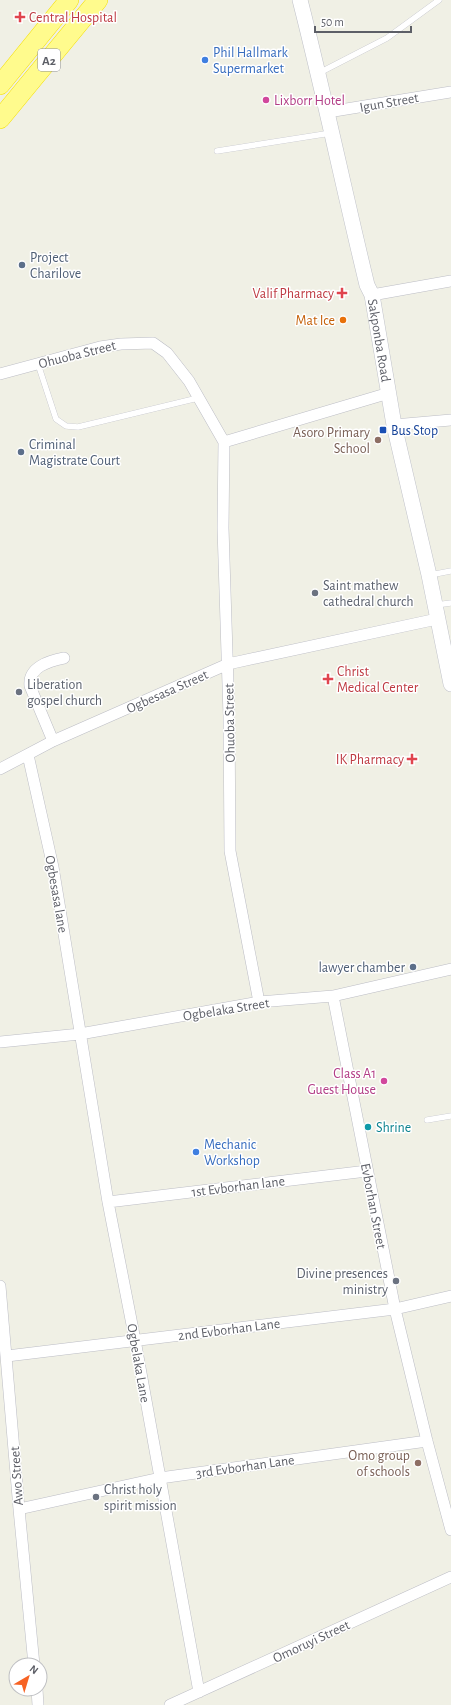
<svg xmlns="http://www.w3.org/2000/svg" width="451" height="1705" font-family="'Alegreya Sans',sans-serif">
	<rect width="100%" height="100%" fill="#f0f0e5"/>
	<g fill="none" stroke-linecap="round" stroke-linejoin="round">
		<defs>
			<path id="lane" d="M319,73l68,-35 52,-38
				M217,151l114,-18
				M38,364l18,55 10,7 12,1 120,-29
				M430,575l21,-4
				M436,605l15,-2
				M427,1120l24,-4"/>
			<path id="street" d="M328,112l123,-20
				M372,295l79,-14
				M0,374l100,-27 21,-3 32,-1 14,10 22,28 35,61 -1,86 6,188 1,135 29,151
				M394,425l57,-5
				M224,442l165,-49
				M53,741l-23,-55c-2,-19 19,-25 34,-28
				M28,755l25,112 55,335 27,138 64,352
				M0,769l53,-28 175,-77 209,-45
				M333,996l62,313 32,132 24,89
				M0,1042l80,-8 179,-32 74,-6 118,-27
				M108,1202l259,-31
				M0,1286l19,223 15,156
				M7,1356l388,-47 56,-13
				M19,1509l141,-31 267,-37
				M37,1689l1,16
				M170,1705l281,-128"/>
			<g id="secondary">
				<path id="s1" d="M300,0c24,94 44,190 67,285l5,10 22,130 35,150 22,109"/>
			</g>
			<path id="highway" d="M0,85l69,-85
				M0,119l98,-119"/>
		</defs>
		<!-- lane casing -->
		<use href="#lane" stroke="#bcbdc5" stroke-width="6"/>
		<!-- street casing -->
		<use href="#street" stroke="#bcbdc5" stroke-width="12"/>
		<!-- secondary casing -->
		<use href="#secondary" stroke="#bfc1c9" stroke-width="16"/>
		<!-- highway casing -->
		<use href="#highway" stroke="#f5df00" stroke-width="20"/>
		<!-- lane -->
		<use href="#lane" stroke="#fff" stroke-width="5.5"/>
		<!-- street -->
		<use href="#street" stroke="#fff" stroke-width="11"/>
		<!-- secondary -->
		<use href="#secondary" stroke="#fff" stroke-width="15"/>
		<!-- highway -->
		<use href="#highway" stroke="#fffb8d" stroke-width="19"/>
	</g>
	<!-- markers -->
	<g fill="#e0444e" stroke="#fff" stroke-width="1.5">
		<path d="M18 11h4v4h4v4h-4v4h-4v-4h-4v-4h4z"/>
		<path d="M340 287h4v4h4v4h-4v4h-4v-4h-4v-4h4z"/>
		<path d="M326 673h4v4h4v4h-4v4h-4v-4h-4v-4h4z"/>
		<path d="M410 753h4v4h4v4h-4v4h-4v-4h-4v-4h4z"/>
	</g>
	<g fill="#3f7fe0" stroke="#fff" stroke-width="1.5">
		<circle cx="205" cy="60" r="4"/>
		<circle cx="196" cy="1152" r="4"/>
	</g>
	<g fill="#d1479c" stroke="#fff" stroke-width="1.5">
		<circle cx="266" cy="100" r="4"/>
		<circle cx="384" cy="1081" r="4"/>
	</g>
	<g fill="#5c6f8a" stroke="#fff" stroke-width="1.5">
		<circle cx="22" cy="265" r="4"/>
		<circle cx="21" cy="452" r="4"/>
		<circle cx="413" cy="967" r="4"/>
	</g>
	<circle fill="#e8710a" stroke="#fff" stroke-width="1.5" cx="343" cy="320" r="4"/>
	<rect fill="#1a4fb4" stroke="#fff" stroke-width="1.5" x="379" y="426" width="8" height="8" rx="2"/>
	<g fill="#8d6e63" stroke="#fff" stroke-width="1.5">
		<circle cx="378" cy="440" r="4"/>
		<circle cx="418" cy="1463" r="4"/>
	</g>
	<g fill="#6b7280" stroke="#fff" stroke-width="1.5">
		<circle cx="315" cy="593" r="4"/>
		<circle cx="19" cy="692" r="4"/>
		<circle cx="396" cy="1281" r="4"/>
		<circle cx="96" cy="1497" r="4"/>
	</g>
	<circle fill="#0f9aa8" stroke="#fff" stroke-width="1.5" cx="368" cy="1127" r="4"/>
	<g text-anchor="middle" stroke-width="3" stroke-linejoin="round" paint-order="stroke">
		<!-- shield labels -->
		<rect fill="#fff" stroke="#8e8f95" stroke-width="1" x="38" y="49" width="22" height="22" rx="3"/>
		<g font-size="13" font-weight="bold" fill="#5d5f67">
			<text x="49" y="65">A2</text>
		</g>
		<!-- health labels -->
		<g font-size="14" fill="#be3a42" stroke="#fff" text-anchor="start">
			<text x="29" y="22">Central Hospital</text>
			<text x="334" y="298" text-anchor="end">Valif Pharmacy</text>
			<text x="337" y="676">Christ<tspan x="337" dy="16">Medical Center</tspan></text>
			<text x="404" y="764" text-anchor="end">IK Pharmacy</text>
		</g>
		<!-- shop labels -->
		<g font-size="14" fill="#366cbe" stroke="#fff" text-anchor="start">
			<text x="213" y="57">Phil Hallmark<tspan x="213" dy="16">Supermarket</tspan></text>
			<text x="204" y="1149">Mechanic<tspan x="204" dy="16">Workshop</tspan></text>
		</g>
		<!-- hotel labels -->
		<g font-size="14" fill="#b23c85" stroke="#fff" text-anchor="start">
			<text x="274" y="105">Lixborr Hotel</text>
			<text x="376" y="1078" text-anchor="end">Class A1<tspan x="376" dy="16">Guest House</tspan></text>
		</g>
		<!-- street labels -->
		<g font-size="14" fill="#5d5f67" stroke="#fff">
			<text transform="translate(389 102) rotate(-10)" y="5">Igun Street</text>
			<text dy="5" stroke="none"><textPath href="#s1" startOffset="350">Sakponba Road</textPath></text>
			<text transform="translate(77 354) rotate(-14)" y="5">Ohuoba Street</text>
			<text transform="translate(167 691) rotate(-24)" y="5">Ogbesasa Street</text>
			<text transform="translate(229 723) rotate(-91)" y="5">Ohuoba Street</text>
			<text transform="translate(57 894) rotate(80)" y="5">Ogbesasa lane</text>
			<text transform="translate(226 1009) rotate(-9)" y="5">Ogbelaka Street</text>
			<text transform="translate(238 1186) rotate(-7)" y="5">1st Evborhan lane</text>
			<text transform="translate(374 1206) rotate(79)" y="5">Evborhan Street</text>
			<text transform="translate(229 1329) rotate(-7)" y="5">2nd Evborhan Lane</text>
			<text transform="translate(139 1363) rotate(80)" y="5">Ogbelaka Lane</text>
			<text transform="translate(245 1466) rotate(-8)" y="5">3rd Evborhan Lane</text>
			<text transform="translate(16 1476) rotate(-94)" y="5">Awo Street</text>
			<text transform="translate(311 1641) rotate(-25)" y="5">Omoruyi Street</text>
		</g>
		<!-- service labels -->
		<g font-size="14" fill="#4e5e75" stroke="#fff" text-anchor="start">
			<text x="30" y="262">Project<tspan x="30" dy="16">Charilove</tspan></text>
			<text x="29" y="449">Criminal<tspan x="29" dy="16">Magistrate Court</tspan></text>
			<text x="405" y="972" text-anchor="end">lawyer chamber</text>
		</g>
		<!-- food labels -->
		<g font-size="14" fill="#c56008" stroke="#fff" text-anchor="end">
			<text x="335" y="325">Mat Ice</text>
		</g>
		<!-- transit labels -->
		<g font-size="14" fill="#164399" stroke="#fff" text-anchor="start">
			<text x="391" y="435">Bus Stop</text>
		</g>
		<!-- education labels -->
		<g font-size="14" fill="#785e54" stroke="#fff" text-anchor="end">
			<text x="370" y="437">Asoro Primary<tspan x="370" dy="16">School</tspan></text>
			<text x="410" y="1460">Omo group<tspan x="410" dy="16">of schools</tspan></text>
		</g>
		<!-- worship labels -->
		<g font-size="14" fill="#5b616d" stroke="#fff" text-anchor="start">
			<text x="323" y="590">Saint mathew<tspan x="323" dy="16">cathedral church</tspan></text>
			<text x="27" y="689">Liberation<tspan x="27" dy="16">gospel church</tspan></text>
			<text x="388" y="1278" text-anchor="end">Divine presences<tspan x="388" dy="16">ministry</tspan></text>
			<text x="104" y="1494">Christ holy<tspan x="104" dy="16">spirit mission</tspan></text>
		</g>
		<!-- culture labels -->
		<g font-size="14" fill="#0d838f" stroke="#fff" text-anchor="start">
			<text x="376" y="1132">Shrine</text>
		</g>
	</g>
	<!-- north arrow -->
	<g transform="translate(28 1677) rotate(38)"><circle r="19" fill="#ffffff" stroke="#bebfc2"/>
	<path d="M0-3L7 15L0 10L-7 15Z" fill="#f76324"/>
	<text y="-6" font-size="11" font-weight="bold" text-anchor="middle" fill="#5d5f67">N</text>
	</g>
	<!-- scale -->
	<path d="M315 26v6h96v-6" fill="none" stroke="#5d5f67" stroke-width="2"/>
	<text x="321" y="26" font-size="12" fill="#5d5f67" stroke="#ffffff" stroke-width="3" paint-order="stroke">50 m</text>
</svg>
